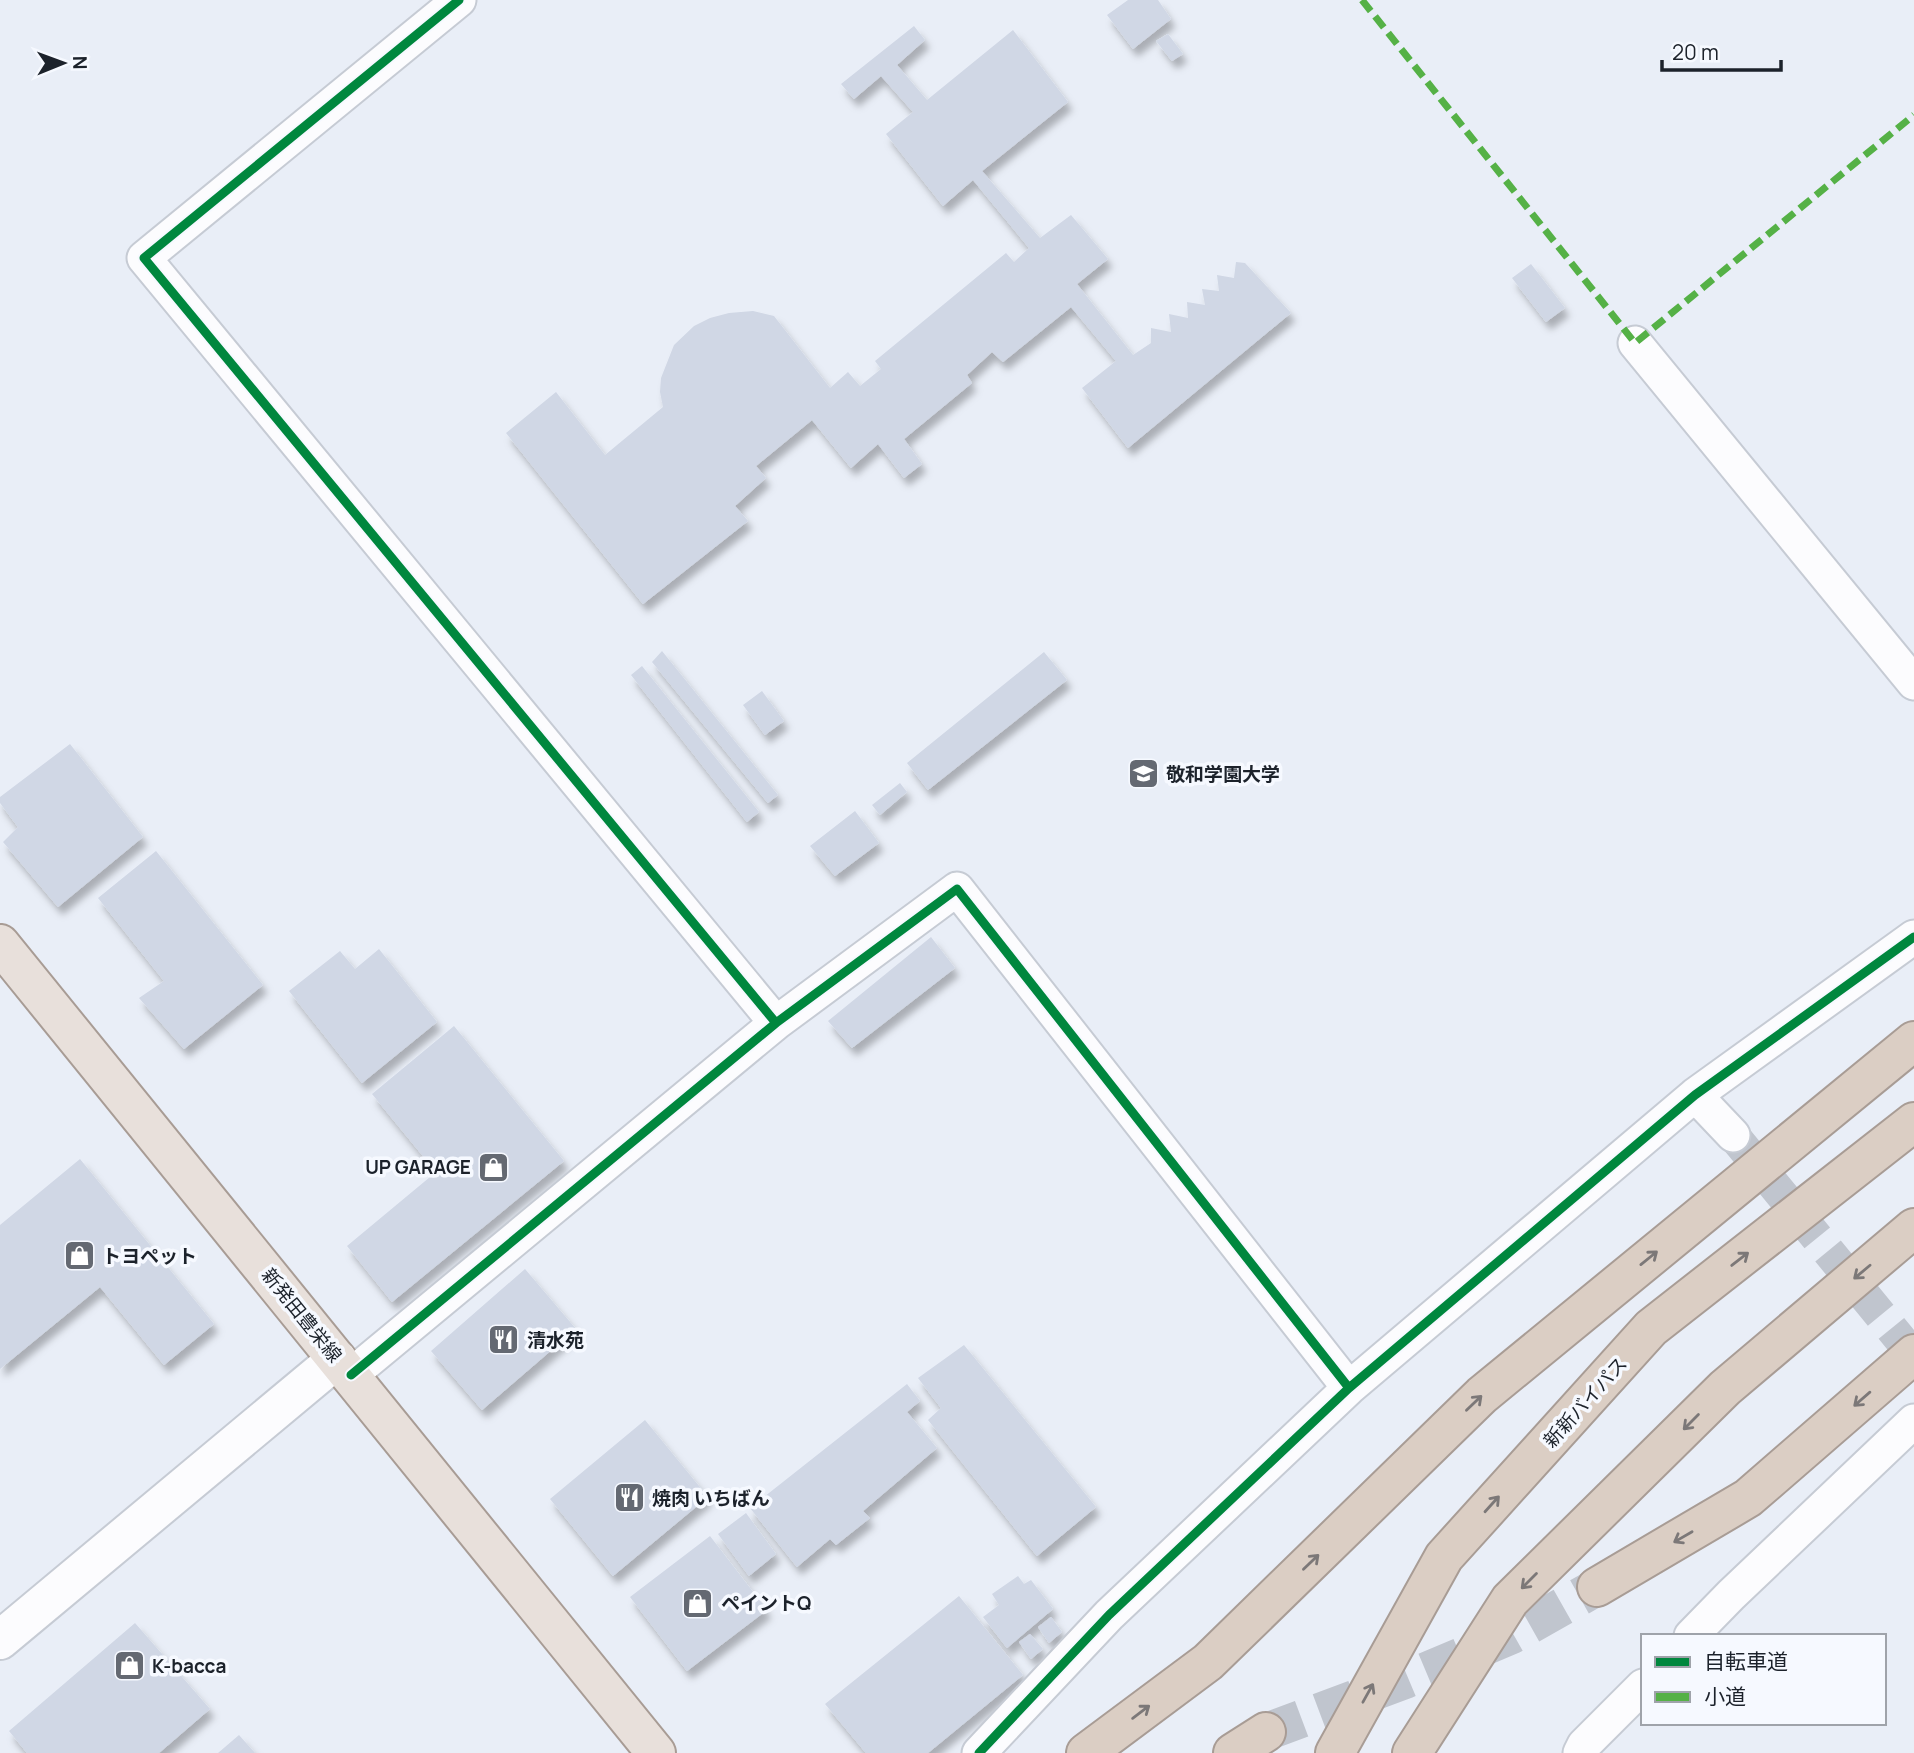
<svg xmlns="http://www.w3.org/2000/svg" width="1914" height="1753" font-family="Manrope,'Noto Sans JP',sans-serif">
	<defs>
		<filter id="shadow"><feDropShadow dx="4.5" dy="8" stdDeviation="3.5" flood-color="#0004"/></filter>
	</defs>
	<rect width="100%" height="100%" fill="#e9eef7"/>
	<!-- building -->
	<path fill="#d0d7e5" filter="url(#shadow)" d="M1128,0h30l13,19 -38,30 -26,-34z
		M914,26l11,14 -28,25 30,35 86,-70 55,72 -86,69 58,67 31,-23 37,44 -31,25 56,71 18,-12v-15l20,4 -2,-18 19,4 -1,-16 18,3 -3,-16 17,2 -2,-16 17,3 2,-16 9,1 46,50 -163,135 -46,-60 34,-27 -45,-54 -68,55 -11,-10 -25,23 5,8 -68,56 18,25 -18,14 -26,-34 -27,24 -39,-48 -56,46 10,12 -31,28 13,15 -105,83 -137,-171 50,-41 49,63 58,-48 -3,-15 1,-14 13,-33 20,-19 16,-8 19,-5 24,-2 21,5 56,72 18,-16 12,14 21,-17 -6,-8 131,-108 8,9 15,-14 -56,-68 -30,26 -57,-72 27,-22 -32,-36 -27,23 -13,-15z
		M1168,34l15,20 -11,7 -16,-20z
		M1531,264l34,44 -19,14 -34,-44z
		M662,651l116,144 -10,8 -116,-141z
		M1044,652l23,28 -139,110 -21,-27z
		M642,666l117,146 -12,10 -116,-147z
		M762,691l22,30 -19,14 -22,-30z
		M70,744l73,93 -85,70 -55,-65 15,-15 -18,-24v-6z
		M900,783l7,9 -27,23 -8,-10z
		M855,811l24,32 -44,33 -25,-30z
		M156,851l107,134 -79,64 -45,-51 25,-17 -66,-83z
		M931,937l24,31 -103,80 -24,-27z
		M379,949l58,73 -75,61 -73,-92 51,-40 15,18z
		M454,1026l110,135 -172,141 -45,-56 89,-74 -64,-78z
		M80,1159l134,165 -50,41 -64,-78 -100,82v-144z
		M525,1269l51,60 -94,81 -51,-59z
		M964,1345l132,162 -59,49 -109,-136 13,-12 -23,-30z
		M907,1384l13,17 -13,11 30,36 -74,63 7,7 -34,27 -6,-6 -33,28 -47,-59z
		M645,1420l63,77 -95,79 -63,-77z
		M746,1513l30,41 -27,22 -31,-42z
		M710,1536l57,74 -80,61 -57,-74z
		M1018,1576l6,8 7,-4 22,29 -46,39 -24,-31 16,-12 -7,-11z
		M959,1596l64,79 -95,78h-62l-41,-49z
		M1051,1617l11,15 -13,11 -11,-16z
		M135,1623l75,86 -51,44h-132l-18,-22z
		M1030,1634l13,15 -12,10 -12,-17z
		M239,1735l16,18h-37z"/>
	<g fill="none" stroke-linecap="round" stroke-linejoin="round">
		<!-- street-tunnel -->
		<path stroke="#c0c5ce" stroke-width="33" stroke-dasharray="33 17" stroke-linecap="butt" d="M1733,1135l181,221"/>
		<!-- highway-tunnel -->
		<path stroke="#c0c5ce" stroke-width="38" stroke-dasharray="38 19" stroke-linecap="butt" d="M1266,1732l139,-52 107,-45 85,-48"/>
		<defs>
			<path id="street" d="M459,0l-315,258 632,765
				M1635,343l279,340
				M1695,1095l38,40
				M351,1375l425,-352 181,-134 392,499
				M1691,1636l40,-41 183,-174
				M979,1753l130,-138 240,-227 346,-293 219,-158
				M1580,1753l4,-8 59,-59"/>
			<path id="secondary" d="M0,1640l337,-281"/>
			<path id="primary" d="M0,944l656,809"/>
			<path id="highway" d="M1597,1587l151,-89 166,-144
				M1086,1753l122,-91 274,-267 432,-354
				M1233,1753l33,-21
				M1335,1753l109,-196 207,-229 263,-206
				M1412,1753l98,-153 215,-212 189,-160"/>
		</defs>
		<!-- street casing -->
		<use href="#street" stroke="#c6cbd4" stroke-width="37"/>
		<!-- secondary casing -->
		<use href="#secondary" stroke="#c6cbd4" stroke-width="42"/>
		<!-- primary casing -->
		<use href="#primary" stroke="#a89c95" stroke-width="42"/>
		<!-- highway casing -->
		<use href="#highway" stroke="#a89c95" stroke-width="42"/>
		<!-- street -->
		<use href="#street" stroke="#fcfcfe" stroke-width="33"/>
		<!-- secondary -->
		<use href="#secondary" stroke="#fcfcfe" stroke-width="38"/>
		<!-- primary -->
		<use href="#primary" stroke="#e8e0db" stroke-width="38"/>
		<!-- highway -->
		<use href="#highway" stroke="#dbcec4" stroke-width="38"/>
		<!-- quiet -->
		<path stroke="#55b146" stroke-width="7" stroke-dasharray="14 7" stroke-linecap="butt" d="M1362,0l273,343 279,-228"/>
		<defs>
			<path id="cycleway" d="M459,0l-315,258 632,765
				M351,1375l425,-352 181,-134 392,499
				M979,1753l130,-138 240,-227 346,-293 219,-158"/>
		</defs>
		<!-- cycleway casing -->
		<use href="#cycleway" stroke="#f6f9ff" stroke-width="13"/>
		<!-- cycleway -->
		<use href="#cycleway" stroke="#00873e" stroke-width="9"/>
	</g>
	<!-- one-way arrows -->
	<defs><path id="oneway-shaft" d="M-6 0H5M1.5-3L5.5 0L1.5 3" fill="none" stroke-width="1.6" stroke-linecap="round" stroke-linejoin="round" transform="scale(1.75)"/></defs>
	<g stroke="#7c7878">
		<use href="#oneway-shaft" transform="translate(1649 1258) rotate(-39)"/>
		<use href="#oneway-shaft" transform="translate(1740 1259) rotate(-38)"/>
		<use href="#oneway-shaft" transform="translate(1862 1272) rotate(140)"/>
		<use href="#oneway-shaft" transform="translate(1862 1399) rotate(139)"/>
		<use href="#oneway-shaft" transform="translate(1474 1403) rotate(-44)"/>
		<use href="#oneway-shaft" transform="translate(1691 1422) rotate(135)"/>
		<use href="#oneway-shaft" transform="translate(1492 1504) rotate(-48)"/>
		<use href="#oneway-shaft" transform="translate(1683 1537) rotate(150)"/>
		<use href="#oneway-shaft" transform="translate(1311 1562) rotate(-44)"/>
		<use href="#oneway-shaft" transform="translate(1529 1581) rotate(135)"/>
		<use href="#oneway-shaft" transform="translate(1368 1693) rotate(-61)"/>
		<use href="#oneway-shaft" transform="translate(1141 1712) rotate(-37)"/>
	</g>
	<!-- icons -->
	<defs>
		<symbol id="university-square" viewBox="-11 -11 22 22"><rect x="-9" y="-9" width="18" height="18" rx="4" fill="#646972" stroke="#f6f9ff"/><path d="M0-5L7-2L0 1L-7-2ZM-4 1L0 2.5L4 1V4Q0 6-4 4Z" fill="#fff"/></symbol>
		<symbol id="shop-square" viewBox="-11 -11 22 22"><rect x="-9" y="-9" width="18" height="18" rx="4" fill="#646972" stroke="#f6f9ff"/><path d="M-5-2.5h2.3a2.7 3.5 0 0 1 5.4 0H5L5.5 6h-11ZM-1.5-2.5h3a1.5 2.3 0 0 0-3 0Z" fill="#fff"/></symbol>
		<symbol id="restaurant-square" viewBox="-11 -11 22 22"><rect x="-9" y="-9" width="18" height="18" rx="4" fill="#646972" stroke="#f6f9ff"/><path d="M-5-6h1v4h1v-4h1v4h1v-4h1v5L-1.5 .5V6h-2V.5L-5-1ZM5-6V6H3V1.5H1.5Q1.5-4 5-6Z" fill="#fff"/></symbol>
	</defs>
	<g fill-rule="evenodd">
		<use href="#university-square" x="1126" y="756" width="35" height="35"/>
		<use href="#shop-square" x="476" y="1150" width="35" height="35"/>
		<use href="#shop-square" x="62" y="1238" width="35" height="35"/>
		<use href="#restaurant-square" x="486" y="1322" width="35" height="35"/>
		<use href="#restaurant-square" x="612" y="1480" width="35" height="35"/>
		<use href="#shop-square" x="680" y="1586" width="35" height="35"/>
		<use href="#shop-square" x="112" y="1648" width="35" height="35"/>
	</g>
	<g text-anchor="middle" stroke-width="7" stroke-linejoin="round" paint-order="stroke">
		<!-- poi labels -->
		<g font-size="19" font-weight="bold" fill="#1c222b" stroke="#f6f9ff" text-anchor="start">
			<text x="1166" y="781">敬和学園大学</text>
			<text x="471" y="1174" text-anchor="end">UP GARAGE</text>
			<text x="102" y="1263">トヨペット</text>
			<text x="527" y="1347">清水苑</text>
			<text x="652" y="1505">焼肉 いちばん</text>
			<text x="721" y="1610">ペイントQ</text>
			<text x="152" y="1673">K-bacca</text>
		</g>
		<!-- street labels -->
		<g font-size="19" fill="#1c222b" stroke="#f6f9ff">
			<text transform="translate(302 1315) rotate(51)" y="7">新発田豊栄線</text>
			<text transform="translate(1585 1402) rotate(-48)" y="7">新新バイパス</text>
		</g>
	</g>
	<!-- legend -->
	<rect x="1641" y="1634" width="245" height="91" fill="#f6f9ff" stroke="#9fa3aa" stroke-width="2"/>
	<rect x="1655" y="1657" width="35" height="10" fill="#00873e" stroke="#9fa3aa" stroke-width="2"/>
	<text x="1704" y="1669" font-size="21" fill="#1c222b">自転車道</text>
	<rect x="1655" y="1692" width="35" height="10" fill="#55b146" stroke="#9fa3aa" stroke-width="2"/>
	<text x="1704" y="1704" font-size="21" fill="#1c222b">小道</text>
	<!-- north arrow -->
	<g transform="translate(63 63) rotate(89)" stroke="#f6f9ff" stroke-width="5" paint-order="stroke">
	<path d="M0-5L12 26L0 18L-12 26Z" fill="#1c222b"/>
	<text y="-10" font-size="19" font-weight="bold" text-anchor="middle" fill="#1c222b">N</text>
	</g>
	<!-- scale -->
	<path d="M1662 60v10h119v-10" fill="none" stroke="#1c222b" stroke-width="3.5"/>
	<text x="1672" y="60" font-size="21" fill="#1c222b" stroke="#f6f9ff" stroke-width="5" paint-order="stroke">20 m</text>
</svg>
